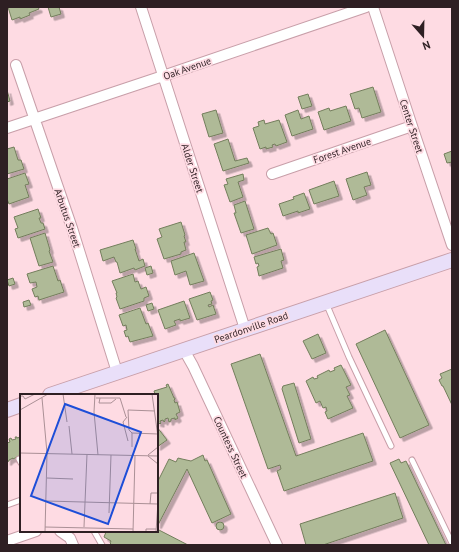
<svg xmlns="http://www.w3.org/2000/svg" width="459" height="552" font-family="'PT Sans',sans-serif">
	<defs>
		<filter id="shadow"><feDropShadow dx="3.5" dy="3.5" stdDeviation="0" flood-color="#0004"/></filter>
	</defs>
	<rect width="100%" height="100%" fill="#fedbe3"/>
	<!-- building -->
	<path fill="#afba97" stroke="#737e5c" filter="url(#shadow)" d="M8,7h30l1,2 -10,4 1,2 -10,4v-2l-8,3z
		M48,7h11l2,7 -10,3z
		M373,87l8,25 -19,6 -3,-10 -4,1 -5,-15z
		M7,90l3,11 -3,1z
		M308,94l4,12 -10,3 -4,-12z
		M346,106l5,15 -27,9 -6,-18 11,-4 1,3z
		M216,110l7,23 -14,4 -7,-23z
		M298,110l3,9 8,-3 4,13 -21,7 -7,-21z
		M264,120l1,4 14,-4 8,22 -11,4 -1,-2 -3,1 1,2 -7,2v-2l-6,2 -7,-21 6,-2 -1,-4z
		M228,139l7,22 12,-3 2,5 -26,8 -9,-27z
		M14,147l4,13h3l3,9 -17,5v-25z
		M452,151v11l-5,1 -3,-9z
		M367,172l4,13 -7,2 3,8 -14,5 -7,-21z
		M25,173l4,11 -4,1 4,12 -20,7 -2,-5v-20z
		M243,174l1,6 -6,2 5,15 -13,5 -6,-17 4,-1 -2,-5z
		M334,181l5,15 -25,8 -5,-14z
		M304,193l6,16 -12,4v-2l-15,5 -4,-12 15,-5 -1,-2z
		M245,201l9,28 -13,4 -7,-20h2l-2,-8z
		M38,209l3,9h-2l2,5h2l2,6 -27,9 -3,-9 3,-1 -4,-11z
		M181,222l4,13 -1,1 2,6h-2l2,8 -5,2v2l-17,5 -7,-20 5,-2 -3,-8z
		M268,228l3,6 2,-1 4,12 -25,9 -6,-19z
		M45,233l5,17 -1,1 4,11 -14,4 -9,-28z
		M133,240l3,9h-1l4,12 4,-2 2,7 -10,4 -1,-2 -14,5 -3,-11h-1l-2,-5 -11,4 -3,-11z
		M281,249l3,11 -3,1 2,7 -24,8 -2,-9 2,-1 -1,-3 -2,1 -2,-7z
		M194,253l10,28 -14,4 -4,-14 -11,4 -4,-14z
		M53,266l5,15 2,-1 4,12 -25,8 -1,-4 -3,1 -3,-8 5,-2 -1,-5 -6,1 -3,-9z
		M151,266l2,7 -6,2 -2,-7z
		M133,274l2,8 3,-1 3,8 5,-2 3,9 -5,2v3l-24,8 -4,-11 1,-1 -1,-4h1l-5,-12z
		M13,278l2,6 -6,2 -2,-6z
		M210,292l3,8 -2,1 1,3 -4,1 1,2 4,-2 3,9 -19,6 -8,-21z
		M29,300l2,5 -7,2 -1,-5z
		M184,301l6,17 -10,3v-2l-6,2 2,4 -11,4 -7,-19z
		M152,303l2,6 -6,2 -2,-6z
		M140,308l6,16 2,-1 5,13 -23,6 -2,-6 -2,1 -2,-6 3,-1 -1,-5 -3,1 -4,-11z
		M385,330l44,95 -29,13 -44,-94z
		M318,334l8,19 -14,6 -9,-18z
		M260,354l36,102 67,-23 10,28 -89,30 -7,-20 4,-2 -1,-4 -12,4 -37,-105z
		M341,365l10,20 -5,2 4,8 -3,1 6,12 -25,11 -3,-7 2,-1 -1,-4 -3,1 -3,-7 -4,2 -10,-22 7,-4 1,2 4,-1 -1,-2 12,-6 1,2 5,-2 -1,-2z
		M452,369v36l-9,-19h-1l-3,-6 3,-2 -2,-4z
		M294,383l17,56 -12,4 -17,-54 1,-3z
		M168,384l6,14h1v1l-1,1 1,3 2,-1 3,10 -4,2 2,4 -3,2v-2l-4,1v2l-2,1 -1,-4 -3,1v2l-1,1 -1,-2 -3,1 1,2 -1,1 -1,-1h-2v-28h-5l3,-1 -1,-3 13,-4 -1,-2z
		M157,427l10,13 -10,7z
		M15,437h2v1l4,-1v18l-8,4v-1l-4,2v1l-2,1v-20v1l3,-1 -1,-3 2,-1 1,2 4,-1z
		M203,455l2,6 2,-1 24,54 -19,9 -25,-54 -29,56h-1v-42l12,-24 7,3 2,-4 4,1 9,2z
		M399,459l2,4 5,-2 40,84h-17l-39,-82z
		M395,493l8,25 -80,27h-17l-6,-21z
		M216 526a4 4 0 1 1 8 0a4 4 0 1 1-8 0Z
		M157,529l31,16h-76l-2,-2 1,-2 -7,-4 2,-5 -2,-1h53z"/>
	<g fill="none" stroke-linecap="round" stroke-linejoin="round">
		<defs>
			<path id="service" d="M326,303l23,54 42,89
				M19,459l2,4
				M412,460l40,83
				M7,505l14,-5
				M94,531l8,14"/>
			<path id="minor" d="M141,7l104,322
				M373,7l39,119 40,119
				M16,65l56,163 45,144
				M7,128l156,-52 203,-69
				M272,174l140,-48
				M184,350l9,16 84,179
				M60,531l10,7 3,7
				M7,541l29,-10"/>
			<path id="secondary" d="M50,395l402,-135
				M7,410l14,-5"/>
		</defs>
		<!-- service casing -->
		<use href="#service" stroke="#c89fa9" stroke-width="7"/>
		<!-- minor casing -->
		<use href="#minor" stroke="#c89fa9" stroke-width="12"/>
		<!-- secondary casing -->
		<use href="#secondary" stroke="#c89fa9" stroke-width="16"/>
		<!-- service -->
		<use href="#service" stroke="#fff" stroke-width="5"/>
		<!-- minor -->
		<use href="#minor" stroke="#fff" stroke-width="10"/>
		<!-- secondary -->
		<use href="#secondary" stroke="#e9dff9" stroke-width="14"/>
	</g>
	<g text-anchor="middle" stroke-width="3.5" stroke-linejoin="round" paint-order="stroke">
		<!-- street labels -->
		<g font-size="10" fill="#2e1f23" stroke="#fedbe3">
			<text transform="translate(187 68) rotate(-19)" y="4">Oak Avenue</text>
			<text transform="translate(412 126) rotate(72)" y="4">Center Street</text>
			<text transform="translate(342 150) rotate(-19)" y="4">Forest Avenue</text>
			<text transform="translate(193 168) rotate(72)" y="4">Alder Street</text>
			<text transform="translate(68 218) rotate(71)" y="4">Arbutus Street</text>
			<text transform="translate(251 327) rotate(-19)" y="4">Peardonville Road</text>
			<text transform="translate(231 447) rotate(65)" y="4">Countess Street</text>
		</g>
	</g>
	<!-- overview -->
	<g transform="translate(20 394)">
		<rect width="138" height="138" fill="#fedbe3"/>
		<path fill="none" stroke="#ab9096" stroke-width="1" d="M43,0l4,28M75,0l-1,18 4,43M132,0l6,43M0,2h3l2,3 10,-5M22,4l5,55 -2,79M76,4h24l6,19M80,4l-1,5h12l5,-4M0,16l28,-16M135,17l-27,-1 1,20 3,3 26,1M107,23l-4,5 5,19M49,32l3,28M112,39v14M0,59l138,3M128,61l10,-8M128,62l10,8M27,84l26,1M26,107l112,3M130,110l1,-11h7M89,119l2,-58M25,133l88,2M64,133l3,-73M113,138l2,-76M126,138v-3h10M136,138l2,-30"/>
		<path fill="#1d4ed8" fill-opacity="0.15" stroke="#1d4ed8" stroke-width="2" d="M45,10l76,28 -33,92 -77,-28z"/>
		<rect width="138" height="138" fill="none" stroke="#2e1f23" stroke-width="2"/>
	</g>
	<!-- border -->
	<rect width="459" height="552" fill="none" stroke="#2e1f23" stroke-width="16"/>
	<!-- north arrow -->
	<g transform="translate(423 36) rotate(160)" stroke="#fedbe3" stroke-width="3" paint-order="stroke">
	<path d="M0-3L7 15L0 10L-7 15Z" fill="#2e1f23"/>
	<text y="-6" font-size="11" font-weight="bold" text-anchor="middle" fill="#2e1f23">N</text>
	</g>
</svg>
